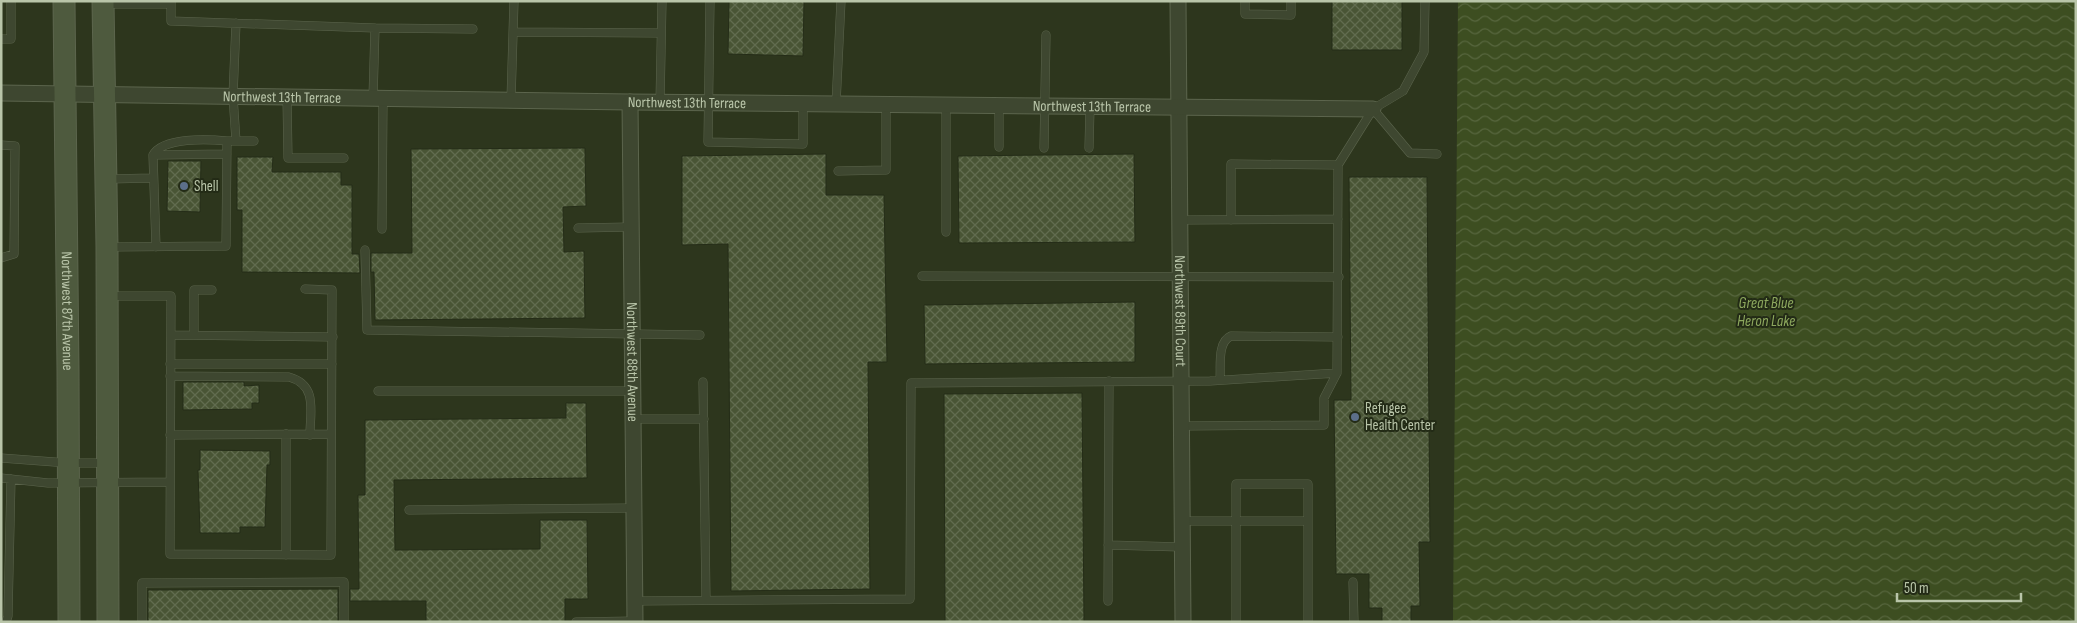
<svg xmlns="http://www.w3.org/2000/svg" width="2077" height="623" font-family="'Sofia Sans Condensed',sans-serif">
	<defs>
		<pattern id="water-waves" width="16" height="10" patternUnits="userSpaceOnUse" patternTransform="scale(1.25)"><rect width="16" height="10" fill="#3d4e21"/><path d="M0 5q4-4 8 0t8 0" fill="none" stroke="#57663e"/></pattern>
		<pattern id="building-cross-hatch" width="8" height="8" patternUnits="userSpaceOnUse" patternTransform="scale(1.25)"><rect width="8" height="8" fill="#495535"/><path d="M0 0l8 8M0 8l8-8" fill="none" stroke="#616c4f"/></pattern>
	</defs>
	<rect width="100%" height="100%" fill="#2d361d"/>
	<!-- water -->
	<path fill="url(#water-waves)" d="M1458,1h618v621h-623z"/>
	<!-- building -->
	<path fill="url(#building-cross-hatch)" stroke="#252d18" d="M729,1h75l-1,55 -75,-2z
		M1332,1h70v49h-70z
		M585,148l1,58 -23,1 1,45 20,-1 1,67 -210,2 -1,-48h-3v-19h41l-1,-104z
		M826,154v41h58l3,167h-19l2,227 -139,2 -3,-347 -46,1v-89z
		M1134,154l1,88 -176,1 -1,-87z
		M237,157h36l-1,15h69v13h11v69h7l1,19 -118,-1v-62h-5z
		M168,161h33l-1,51 -33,-1z
		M1349,177h78l3,365h-11l1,64h-9v16h-29v-14h-13v-34h-33l-2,-174h17z
		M1135,302v60l-210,2 -1,-59z
		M183,382h61v4l15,-1v18h-7v6l-69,1z
		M1082,393l2,229h-139l-1,-228z
		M566,403h20l1,75 -193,2 1,70 145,-1v-29h47l1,79h-23v23h-139v-21h-76v-12h9l-1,-94h7v-75l201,-2z
		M200,450l70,1v14h-3l-2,62h-25v6h-40l-2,-63h2z
		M338,589v33h-190v-32z"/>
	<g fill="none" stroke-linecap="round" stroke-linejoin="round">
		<defs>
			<path id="lane" d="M171,1v20l204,7
				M710,1l-2,141 95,2v-40
				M1245,1v13l46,1v-14
				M103,4h68
				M236,23l-3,73 3,45
				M513,32l148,1
				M1,39h10v-38
				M287,97l1,61h56
				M373,98l2,-70 98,1
				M511,100l3,-99
				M660,103l2,-102
				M836,104l5,-103
				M946,105v127
				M1373,109l37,44 27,1
				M1,145l14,1 -1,108 -13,4
				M999,147v-41
				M1044,148l2,-113
				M1089,148l1,-41
				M153,155l74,-1
				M838,171l48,-1v-65
				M108,179l45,-1
				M1180,220l158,-1
				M1231,220v-56l107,1
				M578,228l53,-1
				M382,229l1,-130
				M109,247l117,-1 1,-105h27
				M156,247l-3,-92c10,-18 55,-16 74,-14
				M365,250l2,80 333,5
				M922,276l417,1
				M109,296h62l-1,258 161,1 1,-265 -27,-1
				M171,335l162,2
				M194,335v-45h18
				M170,364h162
				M170,376l119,1c29,8 21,34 21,58
				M1220,379c1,-13 -3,-37 11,-43l107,1
				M703,382l3,218
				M378,391h254
				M633,419h71
				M1181,426l143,-1v-27l13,-25
				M170,435l161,-1
				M1,458l67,5h39
				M1,478l47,5 122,-1
				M409,510l225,-2
				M1182,521h126v-37h-72c0,46 0,92 0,138
				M1108,545l74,2
				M286,555v-121
				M1353,582l1,40
				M634,601l276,-2 1,-216 299,-2 127,-8 1,-208 35,-56 30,-18 21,-39 1,-51
				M1108,601l1,-220
				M6,622l2,-6 3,-137
				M142,622v-39l202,-1v40
				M576,622l59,-1
				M1308,622v-101"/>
			<g id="street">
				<path id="s1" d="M1178,1l5,621"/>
				<path id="s2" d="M1,93l629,9 743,7"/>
				<path id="s3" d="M630,102l5,520"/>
			</g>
			<g id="secondary">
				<path id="s4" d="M64,1l4,369 1,252"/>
				<path d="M103,1l4,246 1,375"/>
			</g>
		</defs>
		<!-- lane casing -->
		<use href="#lane" stroke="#5c654d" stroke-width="9"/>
		<!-- street casing -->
		<use href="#street" stroke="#5c654d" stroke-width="17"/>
		<!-- secondary casing -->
		<use href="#secondary" stroke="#5c654d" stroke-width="23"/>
		<!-- lane -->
		<use href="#lane" stroke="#3e4730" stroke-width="8"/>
		<!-- street -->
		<use href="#street" stroke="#3e4730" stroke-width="15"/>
		<!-- secondary -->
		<use href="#secondary" stroke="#4e5a3e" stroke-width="21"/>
	</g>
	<!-- markers -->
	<g fill="#5c6f8a" stroke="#232b16" stroke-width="2">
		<circle cx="184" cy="186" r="5"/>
		<circle cx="1355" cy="417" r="5"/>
	</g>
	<g text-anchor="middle" stroke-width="4" stroke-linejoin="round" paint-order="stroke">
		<!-- street labels -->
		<g font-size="15" fill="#b9c5a9" stroke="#232b16">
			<text dy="5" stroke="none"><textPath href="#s2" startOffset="281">Northwest 13th Terrace</textPath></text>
			<text dy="5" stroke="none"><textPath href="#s2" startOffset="686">Northwest 13th Terrace</textPath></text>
			<text dy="5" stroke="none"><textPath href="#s2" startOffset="1091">Northwest 13th Terrace</textPath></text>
			<text dy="5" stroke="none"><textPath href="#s4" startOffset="310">Northwest 87th Avenue</textPath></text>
			<text dy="5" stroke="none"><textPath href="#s1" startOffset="310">Northwest 89th Court</textPath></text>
			<text dy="5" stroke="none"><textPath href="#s3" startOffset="260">Northwest 88th Avenue</textPath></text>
		</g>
		<!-- poi labels -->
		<g font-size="15" fill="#b9c5a9" stroke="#232b16" text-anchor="start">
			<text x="194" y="191">Shell</text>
			<text x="1365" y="413">Refugee<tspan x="1365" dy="17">Health Center</tspan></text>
		</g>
		<!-- water labels -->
		<g font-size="16" font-style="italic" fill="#8da85e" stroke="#232b16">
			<text x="1766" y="308">Great Blue<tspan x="1766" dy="18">Heron Lake</tspan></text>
		</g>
	</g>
	<!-- border -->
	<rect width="2077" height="623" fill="none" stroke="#b9c5a9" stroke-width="5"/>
	<!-- scale -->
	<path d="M1897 593v8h124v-8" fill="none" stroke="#b9c5a9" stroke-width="2.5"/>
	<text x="1904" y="593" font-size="15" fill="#b9c5a9" stroke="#232b16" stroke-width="4" paint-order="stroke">50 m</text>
</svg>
